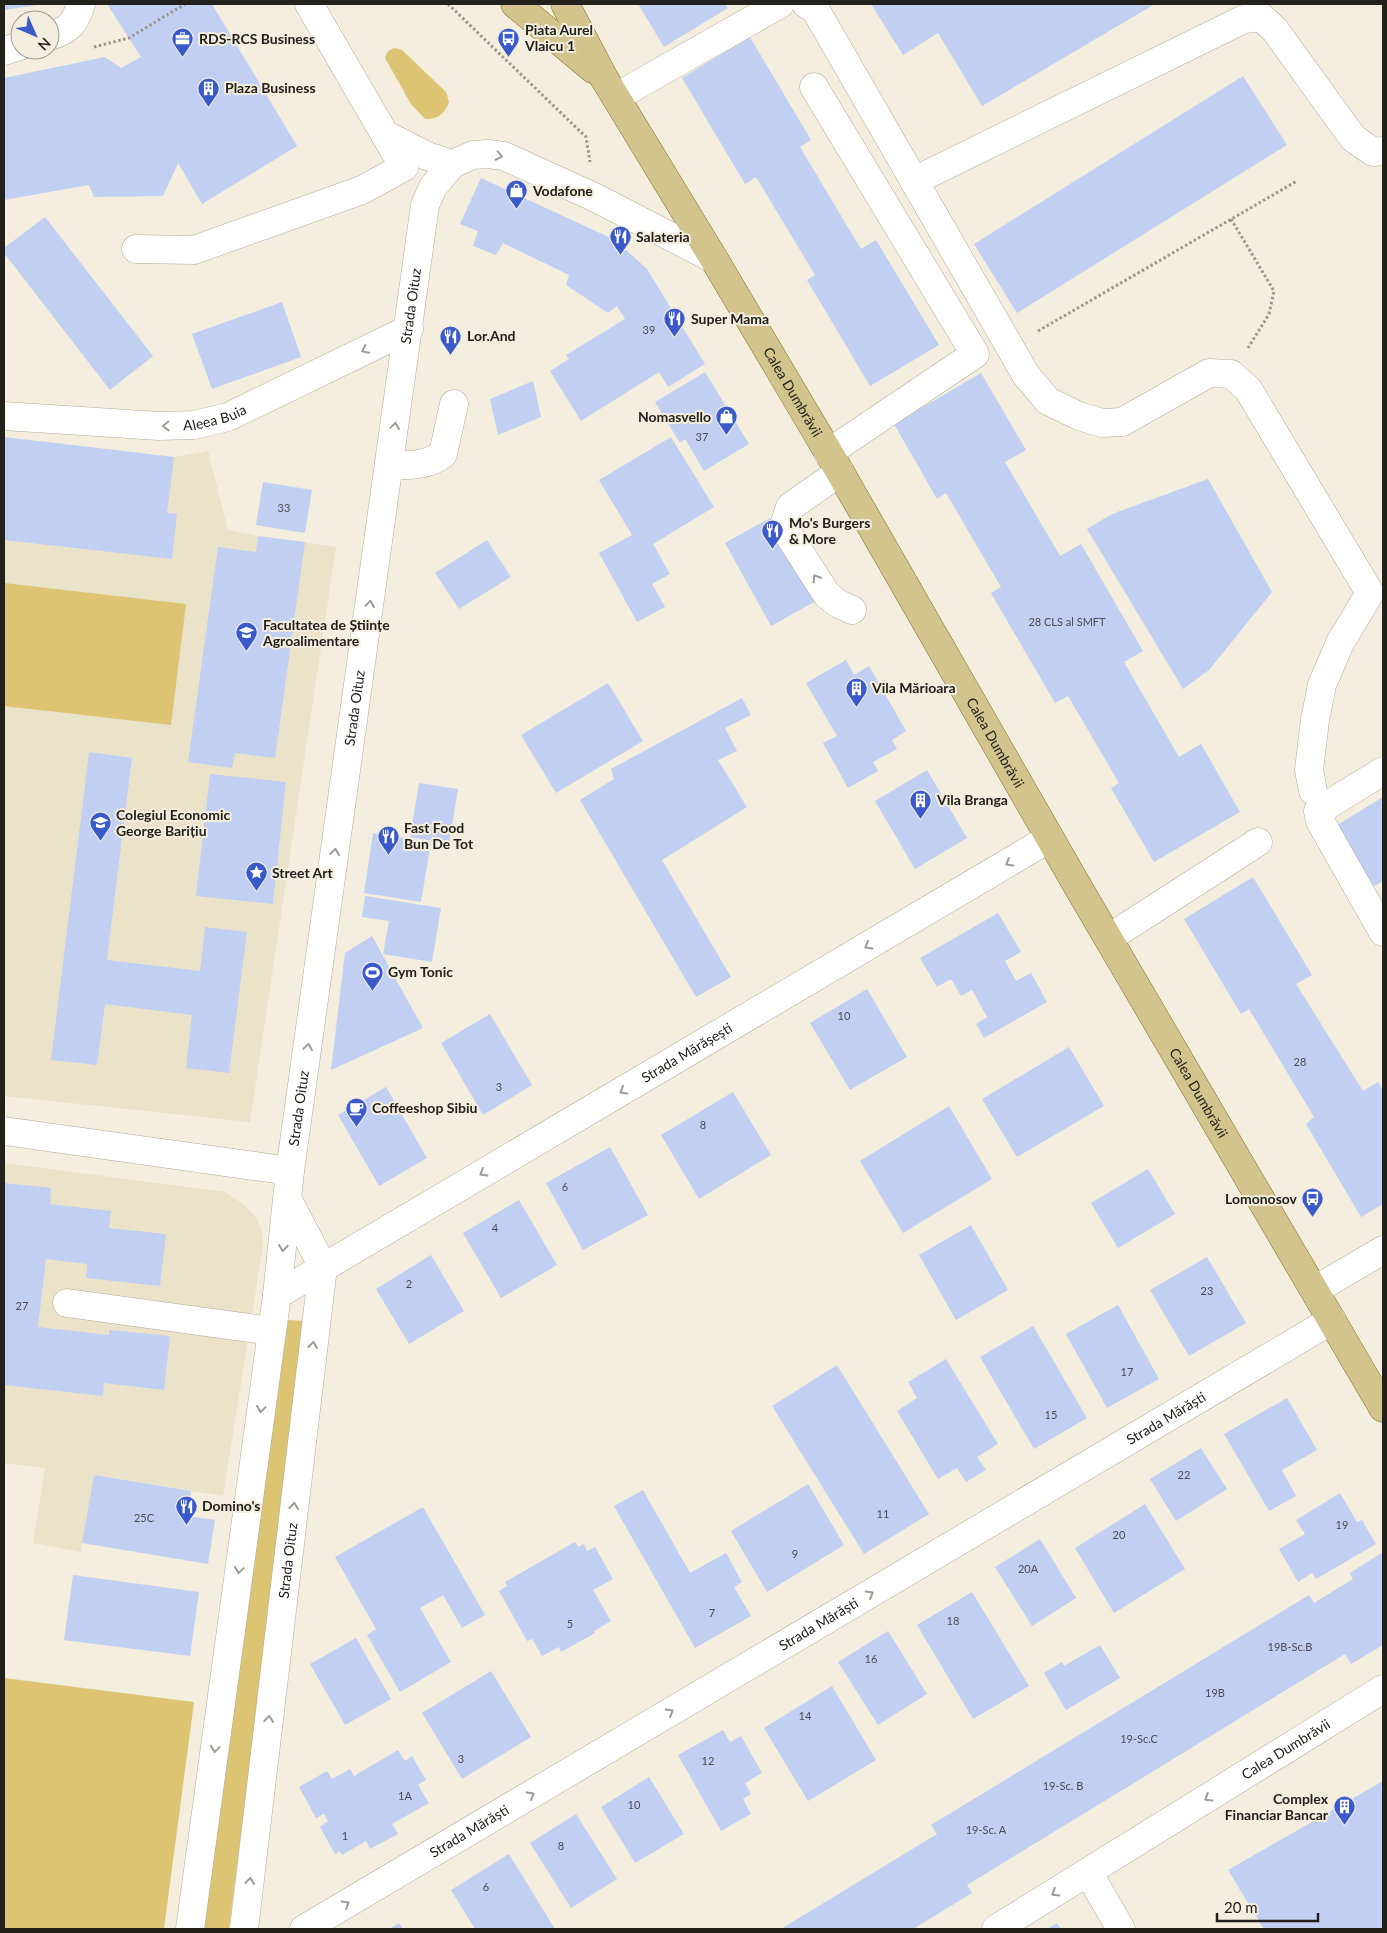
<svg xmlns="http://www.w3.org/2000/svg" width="1387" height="1933" font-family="Lato,sans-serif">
	<rect width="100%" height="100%" fill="#f3eedd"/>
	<!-- built -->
	<path fill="#eae3ca" d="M4,437l170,20 34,-6 20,79 30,6 78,11 -86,575 -246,-26z
		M4,1163l221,29 18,12 13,13 6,15 1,13 -40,251 -129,-21 -13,77 -48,-9 12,-75 -41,-5z"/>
	<!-- green -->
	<path fill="#dcc472" d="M395,48l7,2 44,42 3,10c-4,11 -11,18 -24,17l-14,-15 -26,-46c2,-6 4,-9 10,-10z
		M4,583l182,21 -15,121 -167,-19z
		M288,1320l18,1 -77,608h-27z
		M4,1678l190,24 -30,227h-160z"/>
	<!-- building -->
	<path fill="#c1cff2" d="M4,4h33v1l-33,5z
		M107,4h105l85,142 -95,58 -24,-41 -15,33 -69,1 -5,-12 -85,15v-122l101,-21 16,11 20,-11z
		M638,4h87l3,4 -64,39z
		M871,4h284l-173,102 -44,-73 -35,22z
		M750,37l61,103 -11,7 61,102 15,-9 63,105 -69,41 -63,-106 8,-5 -59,-98 -11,7 -63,-106z
		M1243,76l44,69 -270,168 -43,-69z
		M481,178l134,62 32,29 58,95 -37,23 -9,-15 -78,49 -31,-50 19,-12 -3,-4 59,-36 -8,-13 -9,7 -42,-28 3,-10 -66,-32 -7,12 -23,-9 5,-15 -18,-7z
		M45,217l108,139 -43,34 -106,-137v-5z
		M282,302l19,55 -89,32 -20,-55z
		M705,372l44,72 -45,27 -19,-32 -5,4 -25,-41z
		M981,373l45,77 -21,12 55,94 21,-12 62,107 -19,11 55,95 22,-13 39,68 -86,50 -43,-74 8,-5 -51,-87 -13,7 -64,-110 10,-6 -55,-94 -9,6 -43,-75z
		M533,381l8,36 -43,18 -8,-36z
		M4,437l170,20 -7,56 10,1 -5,45 -168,-19z
		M671,437l43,70 -61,37 17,30 -18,10 13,23 -28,15 -38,-69 33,-18 -33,-55z
		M1208,479l64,113 -63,78 -26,19 -96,-160 25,-15z
		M263,482l49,8 -7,43 -49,-8z
		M770,518l46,83 -45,25 -46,-83z
		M258,536l47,6 -30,216 -40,-5 -3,15 -44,-6 30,-215 38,5z
		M487,540l24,37 -52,32 -24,-36z
		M846,660l8,15 15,-9 37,65 -14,9 5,9 -24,13 5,9 -30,17 -25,-45 14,-7 -31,-53z
		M608,683l35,58 -87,52 -35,-58z
		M742,698l9,17 -26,13 12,23 -19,9 29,47 -85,53 69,117 -35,20 -116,-197 34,-21 -3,-10z
		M89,752l43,6 -25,202 93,11 5,-44 42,5 -18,141 -43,-5 6,-53 -87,-11 -8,61 -46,-5z
		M927,770l40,68 -52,31 -40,-68z
		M210,774l76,8 -13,122 -77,-8z
		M419,783l39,6 -9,55 -39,-7z
		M1383,797v84l-12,7 -37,-61z
		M373,833l58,9 -10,60 -57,-9z
		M1253,877l59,98 -16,9 67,107 15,-9 5,8v114l-22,13 -55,-93 8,-7 -65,-108 -8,5 -57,-95z
		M365,896l76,12 -9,54 -49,-8 6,-33 -27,-4z
		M998,913l23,39 -16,9 11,20 15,-8 16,29 -63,36 -8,-14 11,-7 -15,-27 -11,6 -10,-17 -14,8 -17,-29z
		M372,936l51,92 -92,42 14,-117z
		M867,989l40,68 -57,33 -40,-67z
		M490,1014l42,71 -49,30 -42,-72z
		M1069,1047l35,59 -87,51 -35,-58z
		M386,1087l41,71 -48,28 -41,-71z
		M733,1092l38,63 -72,44 -38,-64z
		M949,1106l43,73 -89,54 -43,-72z
		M610,1147l38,68 -65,35 -37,-67z
		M1148,1169l27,45 -57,34 -27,-45z
		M4,1183l47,5 -1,16 61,7 -2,17 57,6 -6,52 -74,-8 1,-14 -41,-5 -8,68 71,8v-5l61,6 -6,54 -60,-7 -1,13 -99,-11z
		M519,1200l38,65 -56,33 -38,-65z
		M971,1225l37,65 -52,30 -37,-65z
		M431,1255l33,56 -55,33 -33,-55z
		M1207,1257l39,66 -57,33 -39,-66z
		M1118,1305l41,74 -52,29 -41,-74z
		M1033,1326l54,92 -53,31 -54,-92z
		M946,1359l52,85 -21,13 9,13 -20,12 -9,-14 -19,11 -41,-68 20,-13 -9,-16z
		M837,1365l92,149 -65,40 -92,-148z
		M1287,1398l30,52 -35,20 14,26 -27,15 -45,-77z
		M1201,1448l26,41 -51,32 -26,-42z
		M94,1475l97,16 -4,25 28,4 -7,44 -126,-21z
		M808,1484l36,61 -77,47 -36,-61z
		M643,1490l47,83 36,-20 16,29 -8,5 17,29 -56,32 -81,-142z
		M1340,1493l17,29 5,-2 14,24 -60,35 -4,-6 -14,9 -19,-33 26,-15 -9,-14z
		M1145,1504l40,65 -71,44 -39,-65z
		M423,1507l62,108 -23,13 -19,-33 -23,13 31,54 -51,30 -33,-57 9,-6 -41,-72z
		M1040,1539l36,59 -44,28 -37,-59z
		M575,1542l3,5 6,-3 3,7 8,-4 18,32 -20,11 18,31 -17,10 1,2 -34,19 -2,-5 -17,9 -10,-17 -5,2 -28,-50 8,-5 -2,-4z
		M1383,1552v93l-32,19 -6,-10 -378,231 5,8 -59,36h-132l156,-95 -6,-9 378,-230 5,8 39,-24 -3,-6z
		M73,1575l126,17 -9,64 -126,-16z
		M972,1592l57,94 -56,33 -56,-94z
		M888,1631l39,63 -49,31 -40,-63z
		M356,1638l35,61 -46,26 -35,-61z
		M1100,1645l20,33 -54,32 -22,-37 18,-11 2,4z
		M491,1671l40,66 -69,42 -40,-66z
		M832,1686l44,74 -68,41 -44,-73z
		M723,1730l7,12 11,-6 21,37 -17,10 6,11 -8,5 8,15 -30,17 -43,-76z
		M398,1750l7,11 7,-5 14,24 -8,5 11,18 -37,21 6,10 -28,15 -4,-8 -24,14 -2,-4 -5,3 -15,-27 8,-6 -4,-7 -8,4 -17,-31 28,-16 5,8 18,-10 4,7z
		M649,1777l35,57 -49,29 -34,-56z
		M1383,1781v148h-119l-36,-59z
		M576,1814l41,65 -46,29 -41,-65z
		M509,1854l46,75h-80l-24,-39z
		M399,1923l4,6h-14z
		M1057,1923l4,6h-14z"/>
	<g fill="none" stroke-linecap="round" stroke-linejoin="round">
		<defs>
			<g id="minor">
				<path d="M309,4l86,148"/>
				<path d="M806,4l9,5 211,366 22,26 31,15 23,7 20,-1 87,-49 22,1 17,15 122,204 -30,50 -18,42 -7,35 -6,50 4,21"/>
				<path d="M50,36c20,-6 25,-13 31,-32"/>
				<path d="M4,51l16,-5"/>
				<path d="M814,87l161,267 -147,99"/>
				<path d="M616,97l164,-93"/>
				<path d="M386,135l41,21 25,8 21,-9 15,-1 16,2 92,42 118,61"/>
				<path d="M914,181l330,-162 17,-2 14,13 78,108 20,14 10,-1"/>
				<path d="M136,249l58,1 168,-60 42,-23"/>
				<path id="s1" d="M4,416l155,10 35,-1 34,-8 181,-88"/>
				<path d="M389,466c18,-1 40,0 54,-12l11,-50"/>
				<path d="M840,472l-50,35 -5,16 3,11 39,61 12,9 13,6"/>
				<path d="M1383,771l-65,40 2,10 63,111"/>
				<path d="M1109,938l149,-96"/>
				<path d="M4,1131l286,40"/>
				<path d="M1315,1290l68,-40"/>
				<path id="s2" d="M277,1295l773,-457"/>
				<path d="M67,1303l205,28"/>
				<path d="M1088,1872l33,57"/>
				<path id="s3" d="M190,1929l87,-634 13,-124 135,-966 8,-18 19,-23"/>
				<path id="s4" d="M244,1929l79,-662 -35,-67"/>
				<path id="s5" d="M304,1929l1028,-609"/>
				<path id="s6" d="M996,1929l387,-240"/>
			</g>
			<g id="major">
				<path d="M515,4l78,65"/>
				<path id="s7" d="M565,4l39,74 110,181 126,213 238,415 305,521"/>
			</g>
		</defs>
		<!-- minor casing -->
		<use href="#minor" stroke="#b0ab9a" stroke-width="29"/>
		<!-- major casing -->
		<use href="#major" stroke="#827032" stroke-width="29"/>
		<!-- path -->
		<path stroke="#9b988b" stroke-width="3" stroke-dasharray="2.5 2.5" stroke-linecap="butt" d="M448,4l138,133 4,25
			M94,47l35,-9 56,-34
			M1231,219l43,72 -5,23 -21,34
			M1038,331l259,-150"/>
		<!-- minor -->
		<use href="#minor" stroke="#fff" stroke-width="28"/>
		<!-- major -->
		<use href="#major" stroke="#d3c38c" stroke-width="28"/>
	</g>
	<!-- one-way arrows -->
	<defs><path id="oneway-chevron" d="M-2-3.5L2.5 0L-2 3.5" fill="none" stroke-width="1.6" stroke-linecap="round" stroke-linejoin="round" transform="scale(1.25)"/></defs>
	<g stroke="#9c9b98">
		<use href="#oneway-chevron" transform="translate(499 156) rotate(12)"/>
		<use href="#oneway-chevron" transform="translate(365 350) rotate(154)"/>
		<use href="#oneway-chevron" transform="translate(166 426) rotate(179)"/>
		<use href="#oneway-chevron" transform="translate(395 426) rotate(-82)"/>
		<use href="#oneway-chevron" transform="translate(816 578) rotate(-122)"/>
		<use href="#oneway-chevron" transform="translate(370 604) rotate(-82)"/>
		<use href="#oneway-chevron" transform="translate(335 852) rotate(-82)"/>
		<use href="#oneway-chevron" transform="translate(1009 863) rotate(149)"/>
		<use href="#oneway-chevron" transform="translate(868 946) rotate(150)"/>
		<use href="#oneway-chevron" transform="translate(308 1047) rotate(-82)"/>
		<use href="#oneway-chevron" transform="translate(623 1091) rotate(150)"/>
		<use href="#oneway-chevron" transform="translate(483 1173) rotate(150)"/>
		<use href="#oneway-chevron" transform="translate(283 1248) rotate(97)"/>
		<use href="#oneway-chevron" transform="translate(313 1345) rotate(-83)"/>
		<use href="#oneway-chevron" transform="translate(261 1409) rotate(98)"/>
		<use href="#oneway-chevron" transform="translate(294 1506) rotate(-83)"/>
		<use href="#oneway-chevron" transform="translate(239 1570) rotate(98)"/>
		<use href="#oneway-chevron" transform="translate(870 1594) rotate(-31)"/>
		<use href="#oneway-chevron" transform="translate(670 1712) rotate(-31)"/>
		<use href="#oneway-chevron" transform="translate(269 1719) rotate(-83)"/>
		<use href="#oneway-chevron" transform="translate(215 1749) rotate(98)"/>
		<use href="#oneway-chevron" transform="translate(531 1795) rotate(-31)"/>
		<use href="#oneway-chevron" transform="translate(1208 1798) rotate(148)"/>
		<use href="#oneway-chevron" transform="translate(250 1881) rotate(-83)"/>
		<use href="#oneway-chevron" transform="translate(1055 1893) rotate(148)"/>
		<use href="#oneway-chevron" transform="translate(346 1904) rotate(-31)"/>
	</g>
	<!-- icons -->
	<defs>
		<symbol id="bus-pin" viewBox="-11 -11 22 30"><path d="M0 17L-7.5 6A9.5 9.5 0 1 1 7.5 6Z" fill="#3a5acb" stroke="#f3eedd"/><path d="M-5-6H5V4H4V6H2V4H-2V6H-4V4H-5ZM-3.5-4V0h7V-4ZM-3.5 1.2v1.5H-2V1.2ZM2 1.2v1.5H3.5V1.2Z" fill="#fff"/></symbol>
		<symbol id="office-pin" viewBox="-11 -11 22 30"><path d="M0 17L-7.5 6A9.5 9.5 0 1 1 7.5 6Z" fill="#3a5acb" stroke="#f3eedd"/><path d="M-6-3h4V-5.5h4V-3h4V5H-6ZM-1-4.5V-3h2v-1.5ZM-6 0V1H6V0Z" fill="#fff"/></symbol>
		<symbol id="building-pin" viewBox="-11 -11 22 30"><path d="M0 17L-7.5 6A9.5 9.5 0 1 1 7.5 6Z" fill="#3a5acb" stroke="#f3eedd"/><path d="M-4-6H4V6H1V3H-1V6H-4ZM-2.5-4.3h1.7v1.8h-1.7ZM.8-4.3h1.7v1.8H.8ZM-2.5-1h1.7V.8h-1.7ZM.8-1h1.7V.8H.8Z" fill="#fff"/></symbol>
		<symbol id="shop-pin" viewBox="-11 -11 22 30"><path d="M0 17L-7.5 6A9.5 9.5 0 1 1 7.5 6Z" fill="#3a5acb" stroke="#f3eedd"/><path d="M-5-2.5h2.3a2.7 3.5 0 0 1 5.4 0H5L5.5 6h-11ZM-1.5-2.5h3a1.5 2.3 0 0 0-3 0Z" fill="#fff"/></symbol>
		<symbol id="restaurant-pin" viewBox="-11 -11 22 30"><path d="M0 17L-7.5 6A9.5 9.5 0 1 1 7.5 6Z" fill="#3a5acb" stroke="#f3eedd"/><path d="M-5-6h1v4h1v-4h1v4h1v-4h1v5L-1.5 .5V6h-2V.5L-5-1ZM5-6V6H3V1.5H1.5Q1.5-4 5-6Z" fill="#fff"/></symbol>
		<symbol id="university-pin" viewBox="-11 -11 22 30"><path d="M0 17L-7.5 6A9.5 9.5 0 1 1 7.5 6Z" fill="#3a5acb" stroke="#f3eedd"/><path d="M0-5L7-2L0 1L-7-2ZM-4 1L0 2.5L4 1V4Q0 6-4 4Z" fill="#fff"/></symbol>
		<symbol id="school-pin" viewBox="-11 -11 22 30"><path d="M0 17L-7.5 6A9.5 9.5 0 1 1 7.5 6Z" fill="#3a5acb" stroke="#f3eedd"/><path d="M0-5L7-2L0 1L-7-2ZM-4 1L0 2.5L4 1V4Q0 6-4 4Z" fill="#fff"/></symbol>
		<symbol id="sight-pin" viewBox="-11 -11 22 30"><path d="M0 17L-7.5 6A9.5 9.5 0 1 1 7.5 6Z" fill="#3a5acb" stroke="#f3eedd"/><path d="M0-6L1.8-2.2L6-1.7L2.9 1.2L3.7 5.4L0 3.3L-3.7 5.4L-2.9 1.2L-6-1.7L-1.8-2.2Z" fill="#fff"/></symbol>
		<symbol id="stadium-pin" viewBox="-11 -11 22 30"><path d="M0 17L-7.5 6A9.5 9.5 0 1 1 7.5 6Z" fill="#3a5acb" stroke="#f3eedd"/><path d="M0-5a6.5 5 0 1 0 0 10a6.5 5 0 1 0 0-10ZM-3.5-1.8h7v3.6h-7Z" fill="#fff"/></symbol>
		<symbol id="cafe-pin" viewBox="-11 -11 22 30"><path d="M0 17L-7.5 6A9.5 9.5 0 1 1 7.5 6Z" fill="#3a5acb" stroke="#f3eedd"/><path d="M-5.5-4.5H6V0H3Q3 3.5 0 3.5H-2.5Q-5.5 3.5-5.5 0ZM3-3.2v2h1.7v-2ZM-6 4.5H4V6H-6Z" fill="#fff"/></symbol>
	</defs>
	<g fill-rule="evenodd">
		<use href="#bus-pin" x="496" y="26" width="25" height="34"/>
		<use href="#office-pin" x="170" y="26" width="25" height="34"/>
		<use href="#building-pin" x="196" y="76" width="25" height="34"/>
		<use href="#shop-pin" x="504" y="178" width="25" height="34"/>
		<use href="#restaurant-pin" x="608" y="224" width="25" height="34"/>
		<use href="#restaurant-pin" x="662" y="306" width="25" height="34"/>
		<use href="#restaurant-pin" x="438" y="324" width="25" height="34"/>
		<use href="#shop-pin" x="714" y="404" width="25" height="34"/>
		<use href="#restaurant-pin" x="760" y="518" width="25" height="34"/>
		<use href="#university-pin" x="234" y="620" width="25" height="34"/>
		<use href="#building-pin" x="844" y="676" width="25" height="34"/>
		<use href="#building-pin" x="908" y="788" width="25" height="34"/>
		<use href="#school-pin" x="88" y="810" width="25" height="34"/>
		<use href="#restaurant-pin" x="376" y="824" width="25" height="34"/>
		<use href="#sight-pin" x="244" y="860" width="25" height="34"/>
		<use href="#stadium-pin" x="360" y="960" width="25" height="34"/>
		<use href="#cafe-pin" x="344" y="1096" width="25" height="34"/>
		<use href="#bus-pin" x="1300" y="1186" width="25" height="34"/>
		<use href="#restaurant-pin" x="174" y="1494" width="25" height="34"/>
		<use href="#building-pin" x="1332" y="1794" width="25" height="34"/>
	</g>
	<g text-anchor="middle" stroke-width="4" stroke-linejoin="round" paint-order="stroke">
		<!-- number labels -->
		<g font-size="11" fill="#4a4c51">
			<text x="649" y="334">39</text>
			<text x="702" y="441">37</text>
			<text x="284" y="512">33</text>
			<text x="1067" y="626">28 CLS al SMFT</text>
			<text x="844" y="1020">10</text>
			<text x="1300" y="1066">28</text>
			<text x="499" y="1091">3</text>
			<text x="703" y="1129">8</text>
			<text x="565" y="1191">6</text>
			<text x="495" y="1232">4</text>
			<text x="409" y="1288">2</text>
			<text x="1207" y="1295">23</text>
			<text x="22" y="1310">27</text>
			<text x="1127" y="1376">17</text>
			<text x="1051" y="1419">15</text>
			<text x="1184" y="1479">22</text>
			<text x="883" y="1518">11</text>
			<text x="144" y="1522">25C</text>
			<text x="1342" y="1529">19</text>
			<text x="1119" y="1539">20</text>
			<text x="795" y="1558">9</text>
			<text x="1028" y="1573">20A</text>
			<text x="712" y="1617">7</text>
			<text x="953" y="1625">18</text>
			<text x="570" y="1628">5</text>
			<text x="1290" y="1651">19B-Sc.B</text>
			<text x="871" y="1663">16</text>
			<text x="1215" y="1697">19B</text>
			<text x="805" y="1720">14</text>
			<text x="1139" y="1743">19-Sc.C</text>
			<text x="461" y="1763">3</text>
			<text x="708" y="1765">12</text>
			<text x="1063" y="1790">19-Sc. B</text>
			<text x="405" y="1800">1A</text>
			<text x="634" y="1809">10</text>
			<text x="986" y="1834">19-Sc. A</text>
			<text x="345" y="1840">1</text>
			<text x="561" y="1850">8</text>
			<text x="486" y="1891">6</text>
		</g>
		<!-- poi labels -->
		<g font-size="14" font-weight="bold" fill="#23211b" stroke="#f3eedd" text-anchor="start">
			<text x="525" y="35">Piata Aurel<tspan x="525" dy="16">Vlaicu 1</tspan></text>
			<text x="199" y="44">RDS-RCS Business</text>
			<text x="225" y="93">Plaza Business</text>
			<text x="533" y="196">Vodafone</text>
			<text x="636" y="242">Salateria</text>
			<text x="691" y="324">Super Mama</text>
			<text x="467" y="341">Lor.And</text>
			<text x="711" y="422" text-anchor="end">Nomasvello</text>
			<text x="789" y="528">Mo's Burgers<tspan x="789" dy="16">&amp; More</tspan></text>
			<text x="263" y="630">Facultatea de Științe<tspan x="263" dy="16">Agroalimentare</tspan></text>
			<text x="872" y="693">Vila Mărioara</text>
			<text x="937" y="805">Vila Branga</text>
			<text x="116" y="820">Colegiul Economic<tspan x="116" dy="16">George Barițiu</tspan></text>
			<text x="404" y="833">Fast Food<tspan x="404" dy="16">Bun De Tot</tspan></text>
			<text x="272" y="878">Street Art</text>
			<text x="388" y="977">Gym Tonic</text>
			<text x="372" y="1113">Coffeeshop Sibiu</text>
			<text x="1297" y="1204" text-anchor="end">Lomonosov</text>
			<text x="202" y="1511">Domino's</text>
			<text x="1328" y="1804" text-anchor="end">Complex<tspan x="1328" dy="16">Financiar Bancar</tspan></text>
		</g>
		<!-- street labels -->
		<g font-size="14" fill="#23211b" stroke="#f3eedd">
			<text dy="5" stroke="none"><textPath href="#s3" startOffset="1638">Strada Oituz</textPath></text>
			<text dy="5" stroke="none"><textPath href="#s7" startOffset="450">Calea Dumbrăvii</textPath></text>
			<text dy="5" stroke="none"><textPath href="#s1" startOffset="212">Aleea Buia</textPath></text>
			<text dy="5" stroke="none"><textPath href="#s3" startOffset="1232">Strada Oituz</textPath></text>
			<text dy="5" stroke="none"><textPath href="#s7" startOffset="855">Calea Dumbrăvii</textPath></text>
			<text dy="5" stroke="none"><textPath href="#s2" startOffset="476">Strada Mărășești</textPath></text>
			<text dy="5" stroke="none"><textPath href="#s7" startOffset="1260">Calea Dumbrăvii</textPath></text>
			<text dy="5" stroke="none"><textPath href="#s3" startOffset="828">Strada Oituz</textPath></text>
			<text dy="5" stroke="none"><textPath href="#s5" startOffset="1002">Strada Mărăști</textPath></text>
			<text dy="5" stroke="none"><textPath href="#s4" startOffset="371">Strada Oituz</textPath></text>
			<text dy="5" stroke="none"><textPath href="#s5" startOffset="598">Strada Mărăști</textPath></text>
			<text dy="5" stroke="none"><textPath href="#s6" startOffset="341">Calea Dumbrăvii</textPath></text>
			<text dy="5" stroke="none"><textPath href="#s5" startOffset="192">Strada Mărăști</textPath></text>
		</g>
	</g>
	<!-- border -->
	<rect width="1387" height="1933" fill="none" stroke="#23211b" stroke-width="10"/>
	<!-- north arrow -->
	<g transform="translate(35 35) rotate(135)"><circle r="24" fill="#f3eedd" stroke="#a09c8f"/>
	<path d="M0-4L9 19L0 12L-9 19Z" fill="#3a5acb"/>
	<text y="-8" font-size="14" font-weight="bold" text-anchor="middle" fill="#23211b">N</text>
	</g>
	<!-- scale -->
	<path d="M1217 1913v8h101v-8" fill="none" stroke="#23211b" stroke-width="2.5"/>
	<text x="1224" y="1913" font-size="15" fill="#23211b" stroke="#f3eedd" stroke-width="4" paint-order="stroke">20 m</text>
</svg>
